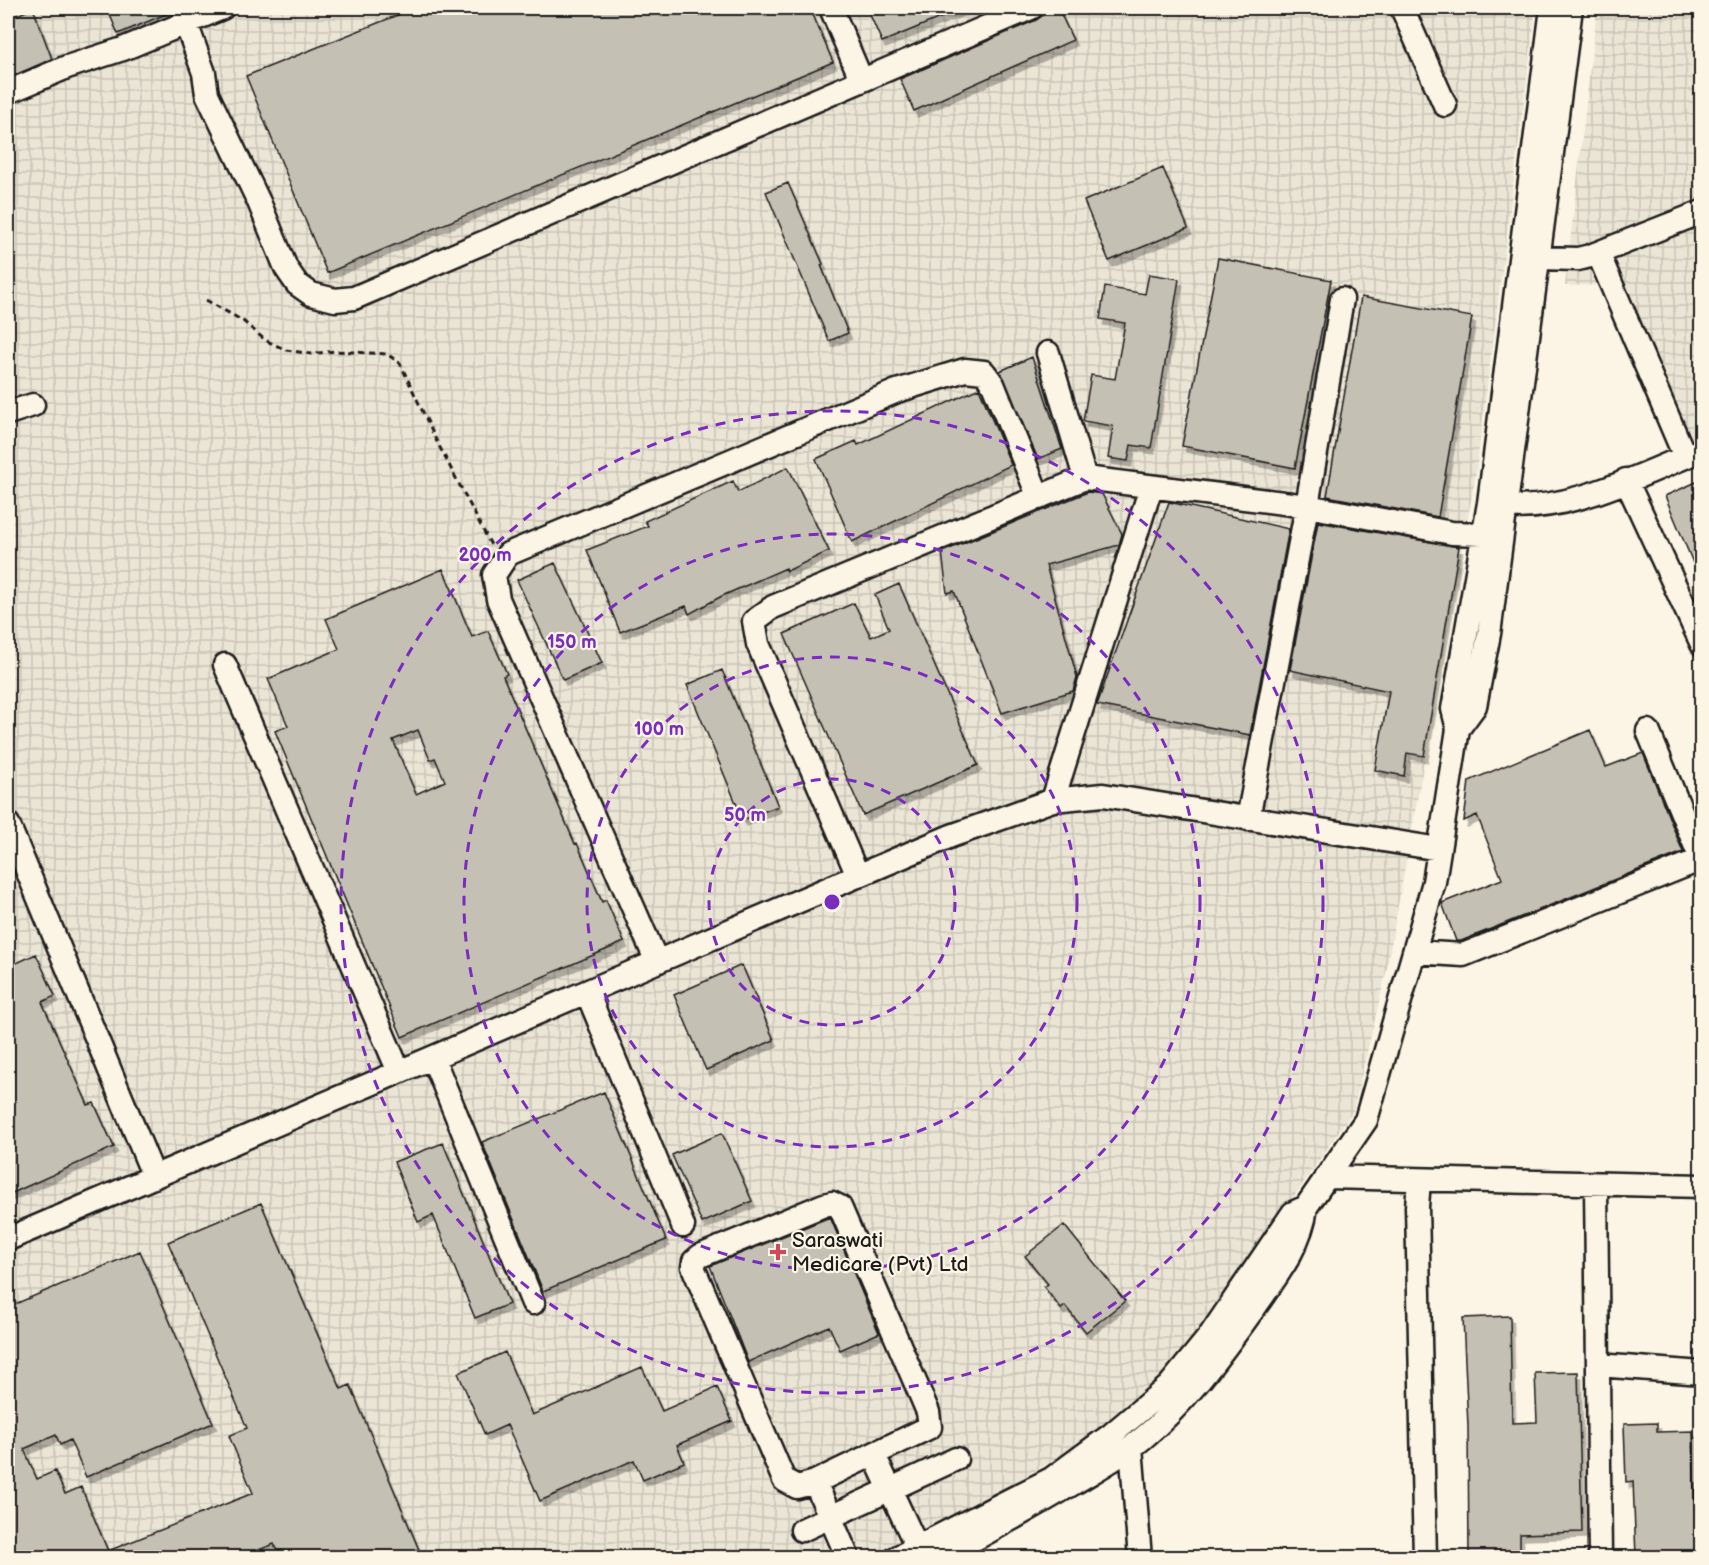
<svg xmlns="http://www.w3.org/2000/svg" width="1709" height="1565" font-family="'Balsamiq Sans',sans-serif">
	<defs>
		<pattern id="industrial-grid" width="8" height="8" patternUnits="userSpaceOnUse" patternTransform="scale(1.5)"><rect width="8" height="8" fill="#ebe5d6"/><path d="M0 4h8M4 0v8" fill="none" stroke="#c9c4b7"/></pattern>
		<filter id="shadow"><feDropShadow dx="3.5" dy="6" stdDeviation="0" flood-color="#0004"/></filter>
	</defs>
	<rect width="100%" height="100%" fill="#fcf5e5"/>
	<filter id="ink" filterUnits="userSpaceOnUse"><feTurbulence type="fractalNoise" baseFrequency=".0167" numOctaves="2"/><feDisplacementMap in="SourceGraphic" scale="12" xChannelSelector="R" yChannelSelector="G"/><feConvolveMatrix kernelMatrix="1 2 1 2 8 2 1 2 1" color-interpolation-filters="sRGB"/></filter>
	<g filter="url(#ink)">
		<!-- industrial -->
		<path fill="url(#industrial-grid)" d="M8,8h1528l-60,465 -90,500 -33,138 -120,174 -89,121 -186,111 -84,40 -866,1z
			M1597,8h104v432l-32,14 -71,-169 -33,1z"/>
		<!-- building -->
		<path fill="#c4c0b3" stroke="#1c1c1c" stroke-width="1.5" fill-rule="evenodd" filter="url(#shadow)" d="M33,8l19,51 -44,19v-59z
			M107,8h73l-62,26z
			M415,8h395l23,54 -506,211 -81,-197z
			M867,8h97l-82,34z
			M1044,8h14l15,32 -159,71 -14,-32 136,-59 6,-4z
			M1163,168l25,60 -79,33 -25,-60z
			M788,183l35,81 -2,1 27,68 -19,8 -63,-149z
			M1218,258l113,22 -36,188 -113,-22z
			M1149,274l30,5 -28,169 -20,-3 -3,16 -20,-3 5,-32 -30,-5 8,-46 24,4 10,-56 -25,-4 5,-32 40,7z
			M1361,297l111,20 -34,200 -111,-21z
			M1032,357l30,92 -24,10 -38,-88z
			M979,388l32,77 -159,77 -36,-83 40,-18 2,4z
			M788,467l41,84 -42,20 -1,-3 -64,28 -33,18 -3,-8 -66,26 -33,-82 61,-24 -3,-5 88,-40 5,11z
			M1701,480v102l-36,-86z
			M1088,492l14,2 20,40 -3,11 -73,20 31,112 -4,14 -71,22 -48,-122 -7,2 -5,-41z
			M1169,502l120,27 -39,206 -153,-30z
			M1318,522l141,25 -35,209 -17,-3 -3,23 -29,-6 14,-79 -99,-21z
			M555,563l47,100 -39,17 -46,-100z
			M443,569l29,68 16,-6 19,43 -4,2 72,168 2,-1 25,59 4,-2 18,42 -222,95 -127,-306 13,-5 -20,-47 71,-30 -13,-30zM418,730l12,30 5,-2 10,23 -29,13 -23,-54z
			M899,584l79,181 -115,50 -79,-181 70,-31 17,34 18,-8 -14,-34z
			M722,670l56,136 -35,14 -56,-135z
			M1590,730l16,37 37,-14 40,99 -222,89h-5l-14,-38 60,-24 -25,-64 -13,6 5,-40z
			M36,954l19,42 -13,6 46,103 6,-2 20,44 -106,48v-228z
			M742,965l32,75 -68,30 -32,-75z
			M604,1092l62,148 -123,51 -61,-149z
			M722,1133l30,68 -50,22 -30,-68z
			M443,1143l66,161 -34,14 -42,-103 -15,7 -24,-60z
			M261,1203l80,186 9,-4 72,172h-142l-6,-13 -33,13h-233v-250l132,-56 73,172 -127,54 -16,-37 -10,5 -4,-10 -32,14 13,30 18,-8 10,23 16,-7 27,64 145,-58 -24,-57 18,-8 -79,-186z
			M830,1217l49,116 -39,17 -11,-24 -81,36 -38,-96z
			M1064,1225l61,76 -39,31 -21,-26 -4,3 -17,-22 4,-3 -23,-28z
			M1510,1316l2,107 25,-1 -2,-49 43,-1 4,160 -62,2v23h-51l-1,-131 -5,-108z
			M505,1352l27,63 110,-48 20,44 55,-24 15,34 -55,24 7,17 -41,18 -9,-20 -94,41 -33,-76 -22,10 -27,-62z
			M1657,1423v9l36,-1 3,122 -60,4 -3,-76 -7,1 -2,-58z"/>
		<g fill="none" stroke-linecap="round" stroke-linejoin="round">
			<defs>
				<path id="minor" d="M831,8l30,71
					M1402,8l43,97
					M186,23l18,50 3,21 52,108 27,66 11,16 14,10 24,6 19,-2 677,-290
					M8,92l59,-25 56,-18 99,-41
					M1598,253l87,204
					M1540,258l38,1 12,-3 112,-44
					M1048,353l37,125
					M8,413l25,-8
					M1626,480l76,164
					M1494,504c66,14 147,-30 208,-54
					M225,665l174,407
					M1458,729l17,-23 14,-72 82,-626
					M1648,731l53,128
					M1053,800l98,-313
					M1248,819l59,-313 35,-207
					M8,824l146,353
					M858,876l-100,-232 -4,-23 19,-14 312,-129 222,28 145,27 31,1
					M1414,952l49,3 239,-96
					M657,962l-159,-363 -4,-24 14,-21 389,-163 68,-21 19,2 9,12 46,114
					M587,992l96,234
					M433,1058l100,245
					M1326,1177l376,9
					M1419,1180l-2,27 8,351
					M1596,1185l4,373
					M832,1203l8,4 88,205 2,15 -115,55 -18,5 -13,-7 -91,-213 1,-6 6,-5 124,-51z
					M8,1239l943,-403 102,-36 50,-5 336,54
					M1598,1365l104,8
					M1131,1447l9,111
					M874,1455l43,92
					M815,1482l33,76
					M802,1530l154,-71
					M896,1558l155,-79 61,-45 57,-48 40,-49 84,-124 13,-6
					M939,1558c46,-24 91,-49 135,-75 23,-14 49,-28 69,-45 45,-37 78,-85 112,-131 21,-30 47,-63 51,-100l60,-87 68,-238 24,-153 -5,-20 36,-206 63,-495"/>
			</defs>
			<!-- minor casing -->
			<use href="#minor" stroke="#1c1c1c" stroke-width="27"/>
			<!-- path -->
			<path stroke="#1c1c1c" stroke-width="3" stroke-dasharray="6 4.5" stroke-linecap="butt" d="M206,300l37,21 22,19 21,10 25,4 24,-3 52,3 13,9 36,77 56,107"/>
			<!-- minor -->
			<use href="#minor" stroke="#fcf5e5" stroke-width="22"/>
		</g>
	</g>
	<!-- distance rings -->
	<g fill="none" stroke="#7b2cbf" stroke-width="3" stroke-dasharray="10 8">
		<circle cx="832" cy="902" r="123"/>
		<circle cx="832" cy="902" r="245"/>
		<circle cx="832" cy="902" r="368"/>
		<circle cx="832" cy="902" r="491"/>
	</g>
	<!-- markers -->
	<path fill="#d1495b" stroke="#fcf5e5" stroke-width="2" d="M775 1243h6v6h6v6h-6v6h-6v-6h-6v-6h6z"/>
	<g text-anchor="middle" stroke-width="4.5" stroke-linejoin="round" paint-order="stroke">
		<!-- poi labels -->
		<g font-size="21" fill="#1c1c1c" stroke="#fcf5e5" text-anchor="start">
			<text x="792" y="1247">Saraswati<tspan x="792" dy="24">Medicare (Pvt) Ltd</tspan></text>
		</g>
	</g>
	<circle cx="832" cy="902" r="9" fill="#7b2cbf" stroke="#fcf5e5" stroke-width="3"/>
	<g font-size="18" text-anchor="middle" font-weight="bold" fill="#7b2cbf" stroke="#fcf5e5" stroke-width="4.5" stroke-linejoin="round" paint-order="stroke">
		<text x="485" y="561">200 m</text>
		<text x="572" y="648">150 m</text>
		<text x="659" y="735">100 m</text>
		<text x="745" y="821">50 m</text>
	</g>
	<!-- margin -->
	<rect width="1709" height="1565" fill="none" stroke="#fcf5e5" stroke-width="30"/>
	<rect x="15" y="15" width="1679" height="1535" fill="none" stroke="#1c1c1c" stroke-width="2" filter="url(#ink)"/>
</svg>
